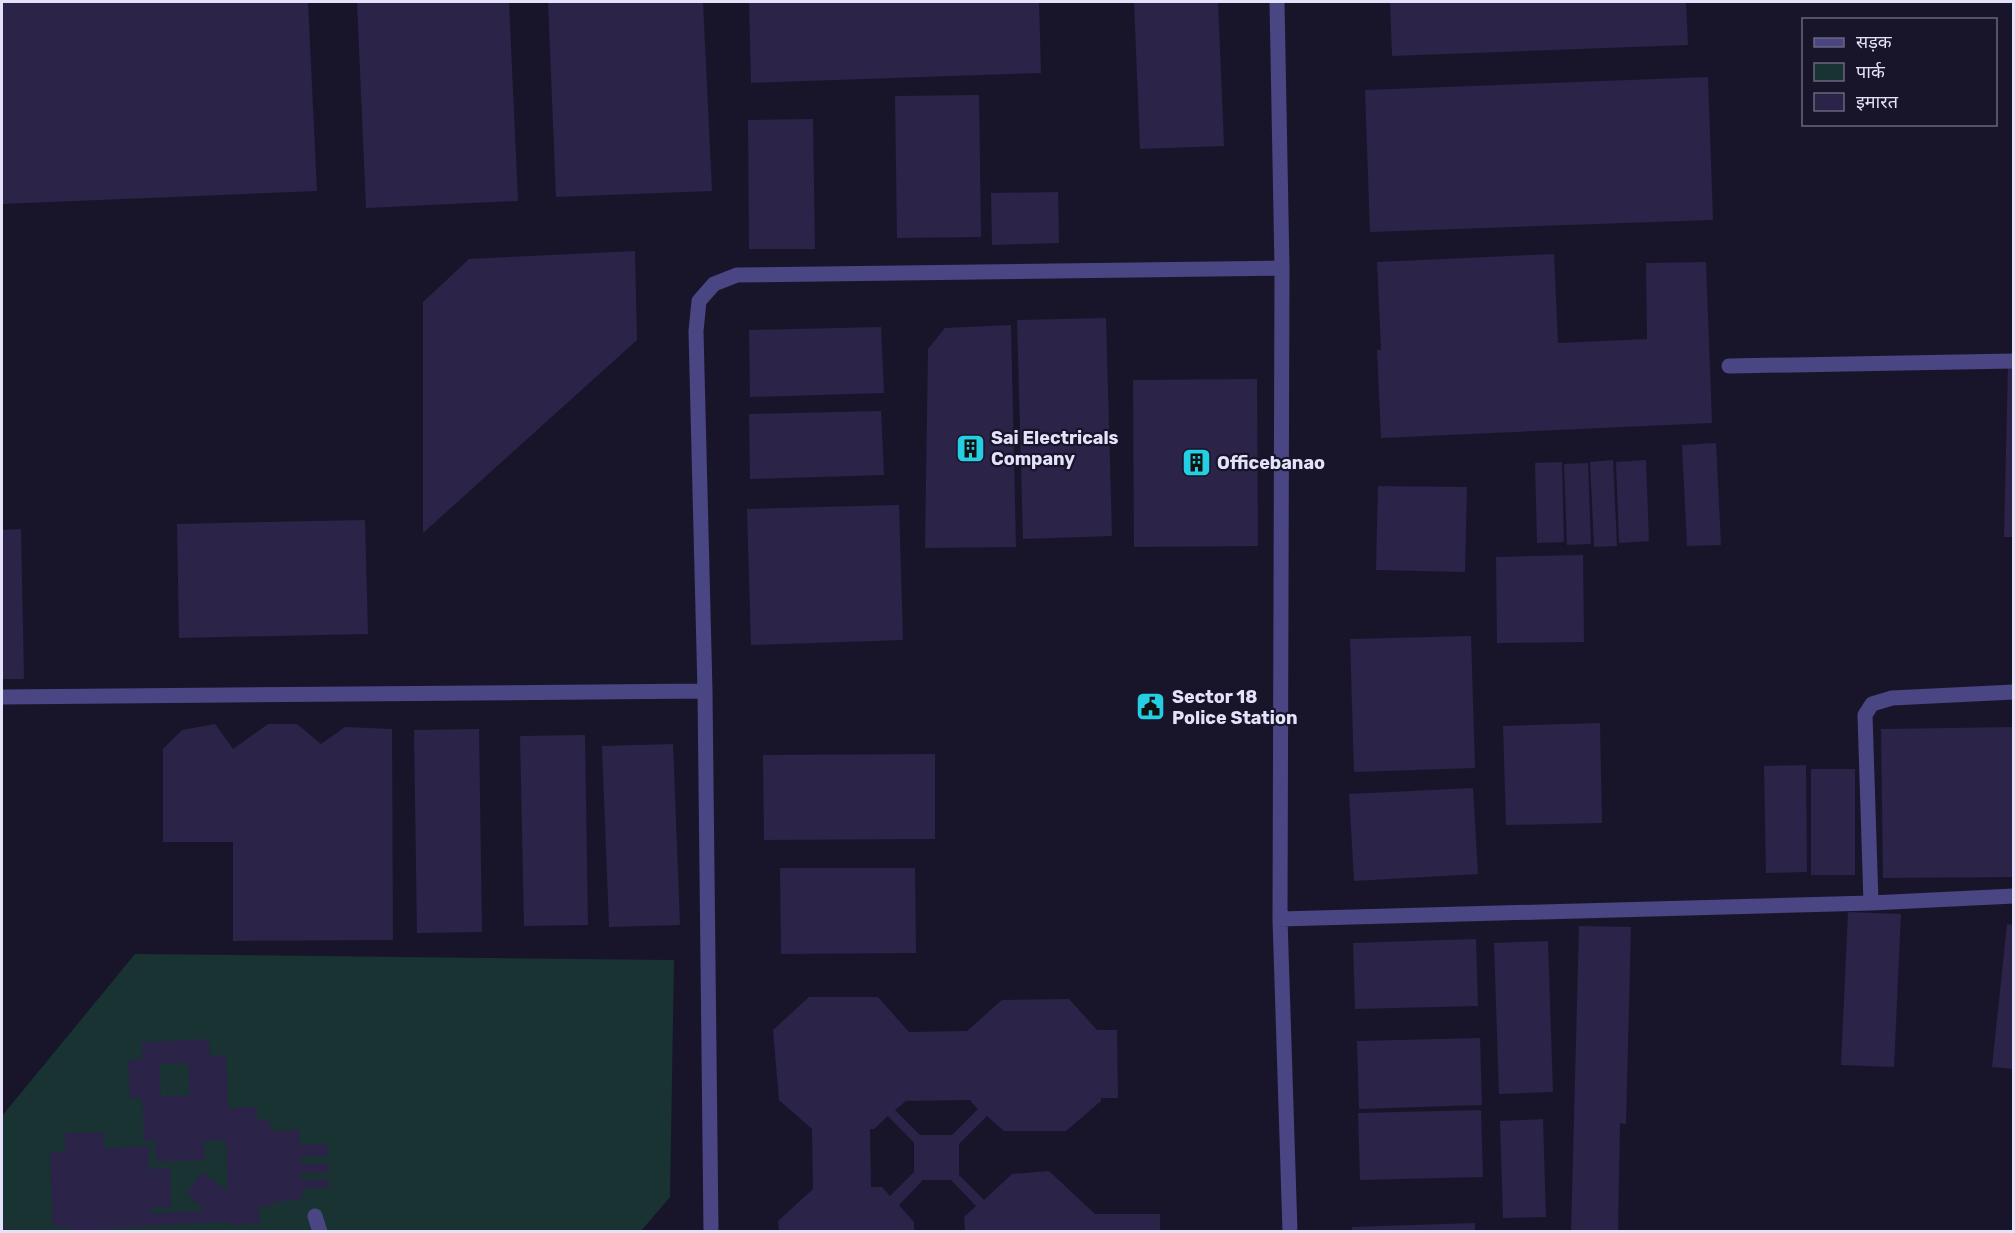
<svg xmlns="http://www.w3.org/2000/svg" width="2015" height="1233" font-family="Rubik,'Noto Sans Devanagari',sans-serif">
	<rect width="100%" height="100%" fill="#18152a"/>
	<!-- green -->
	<path fill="#183332" d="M135,954l539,6 -4,237 -29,34 -639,1v-116z"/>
	<!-- building -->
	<path fill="#2b2348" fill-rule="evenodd" d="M2,2h306l9,189 -315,13z
		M357,2h152l9,199 -152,7z
		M548,2h155l9,189 -156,6z
		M749,2h290l2,71 -290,10z
		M1134,2h84l6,144 -84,3z
		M1390,2h296l2,43 -296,11z
		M1708,77l5,143 -343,12 -5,-142z
		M979,95l2,142 -84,1 -2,-142z
		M813,119l2,130h-66l-1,-129z
		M1058,192l1,51 -67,2 -1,-52z
		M635,251l2,89 -214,193v-231l46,-43z
		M1554,254l4,89 89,-4 -1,-76 60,-1 6,161 -331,15 -4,-88h4l-4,-88z
		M1106,318l6,218 -89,3 -6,-219z
		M1011,325l5,222 -91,1 3,-199 17,-21z
		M881,327l3,66 -134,4 -1,-67z
		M2008,363h6v174h-10z
		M1257,379l1,167 -124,1 -1,-167z
		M881,411l3,64 -134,4 -1,-65z
		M1716,443l5,102 -34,1 -5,-101z
		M1613,460l4,86 -23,1 -4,-85z
		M1646,460l3,81 -30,2 -3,-81z
		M1562,462l2,80 -27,1 -2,-80z
		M1588,463l3,81 -24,1 -3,-81z
		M1378,486l89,1 -2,85 -89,-2z
		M899,505l4,135 -152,5 -4,-136z
		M365,520l3,114 -189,4 -2,-114z
		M21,529l3,150h-22v-149z
		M1583,555l1,87 -87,1 -1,-86z
		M1471,636l4,132 -121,4 -4,-133z
		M1600,723l2,100 -96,2 -3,-99z
		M215,724l18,25 35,-25h29l24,20 24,-17 47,2 1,211 -160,1v-99h-70v-93l19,-19z
		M2014,727v150l-131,1 -2,-149z
		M479,729l3,203 -65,1 -3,-203z
		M585,735l3,190 -64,1 -4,-190z
		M673,744l7,181 -71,2 -7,-181z
		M935,754v85l-171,1 -1,-85z
		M1806,765l1,107 -41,1 -2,-107z
		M1811,769h44v106h-44z
		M1473,788l5,86 -124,7 -5,-87z
		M780,868h135l1,85 -135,1z
		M1848,912l53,2 -7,153 -53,-2z
		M2007,924l7,1v144l-22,-2z
		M1579,926l52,1 -5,197 -6,-1 -2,109h-47z
		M1476,939l2,67 -123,3 -2,-66z
		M1548,941l5,151 -54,2 -5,-151z
		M809,997h69l31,35 58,-1 35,-31 67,-1 28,31h20l1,68h-17v3l-35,30h-62l-17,-15 -28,28v31l25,25 28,-26 37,-3 46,43h65v18h-195l-1,-15 12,-11 -25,-26h-28l-24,25 15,17v10h-135l-1,-11 35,-32 -1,-60 -33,-29 -6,-70zM971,1100v2l7,7 -26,26h-32l-25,-25 11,-9zM888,1116l26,27v29l-24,24 -8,-9h-11l-1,-58h4z
		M1480,1038l2,67 -123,4 -2,-68z
		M209,1039l1,17 16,-1 2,53 29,-1v13l13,-1v12l29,-1 1,15 28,-1v12l-27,1v7l28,-1v9l-28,2 1,6 27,-1 1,9 -28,1v11l-29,2v4h-14l1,17 -31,2v-3h-8l-70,4 -44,3v3h-38v-6l-16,1 -3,-74 15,-1v-19l38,-1 1,16 45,-2v23l21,-1 1,39 -21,1v5l56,-2 -20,-17 16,-22 26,19 -2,-51 -22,1 1,19 -49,2 -1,-22 -11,1 -2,-43 -12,1 -2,-39 14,-1 -1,-16h6v-1zM188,1063l2,32 -29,1 -2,-32z
		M1481,1110l2,67 -123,3 -2,-67z
		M1543,1119l3,98 -43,1 -3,-97z
		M1475,1223v9h-123v-5z"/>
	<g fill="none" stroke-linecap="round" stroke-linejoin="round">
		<!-- minor -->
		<path stroke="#494683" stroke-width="15" d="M1277,2l5,266 -2,651 10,313
			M1729,366l285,-5
			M2,697l703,-6
			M1871,903l-6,-188 7,-11 20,-6 122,-6
			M1280,919l591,-16 143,-7
			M315,1216l5,16
			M711,1232l-6,-541 -9,-360 3,-30 15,-17 23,-9 545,-7"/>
	</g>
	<!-- icons -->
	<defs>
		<symbol id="building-square" viewBox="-11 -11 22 22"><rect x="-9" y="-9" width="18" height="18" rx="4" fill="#25cfe3" stroke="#18152a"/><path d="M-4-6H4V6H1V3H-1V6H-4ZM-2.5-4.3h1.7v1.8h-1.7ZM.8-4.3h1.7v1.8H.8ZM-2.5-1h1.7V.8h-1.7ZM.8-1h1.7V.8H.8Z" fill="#111"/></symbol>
		<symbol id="civic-square" viewBox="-11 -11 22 22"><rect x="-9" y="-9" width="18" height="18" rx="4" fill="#25cfe3" stroke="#18152a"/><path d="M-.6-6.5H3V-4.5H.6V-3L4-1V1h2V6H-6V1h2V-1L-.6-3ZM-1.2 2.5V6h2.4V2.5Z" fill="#111"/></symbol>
	</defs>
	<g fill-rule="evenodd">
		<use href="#building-square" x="954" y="432" width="33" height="33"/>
		<use href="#building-square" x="1180" y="446" width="33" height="33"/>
		<use href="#civic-square" x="1134" y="690" width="33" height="33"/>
	</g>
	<g text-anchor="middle" stroke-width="4.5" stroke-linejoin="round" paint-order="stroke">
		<!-- poi labels -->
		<g font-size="18" font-weight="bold" fill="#e4e1fb" stroke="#18152a" text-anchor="start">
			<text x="991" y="444">Sai Electricals<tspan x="991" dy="21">Company</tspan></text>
			<text x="1217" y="469">Officebanao</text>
			<text x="1172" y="703">Sector 18<tspan x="1172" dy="21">Police Station</tspan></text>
		</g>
	</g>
	<!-- border -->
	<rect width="2015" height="1233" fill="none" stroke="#e4e1fb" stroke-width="6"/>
	<!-- legend -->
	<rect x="1802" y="18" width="195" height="108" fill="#18152a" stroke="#6a677e" stroke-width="1.5"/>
	<rect x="1814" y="38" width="30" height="9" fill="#494683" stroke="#6a677e" stroke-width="1.5"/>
	<text x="1856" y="48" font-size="18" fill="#e4e1fb">सड़क</text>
	<rect x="1814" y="63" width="30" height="18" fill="#183332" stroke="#6a677e" stroke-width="1.5"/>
	<text x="1856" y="78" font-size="18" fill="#e4e1fb">पार्क</text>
	<rect x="1814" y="93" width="30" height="18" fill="#2b2348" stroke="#6a677e" stroke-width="1.5"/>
	<text x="1856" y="108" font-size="18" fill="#e4e1fb">इमारत</text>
</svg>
